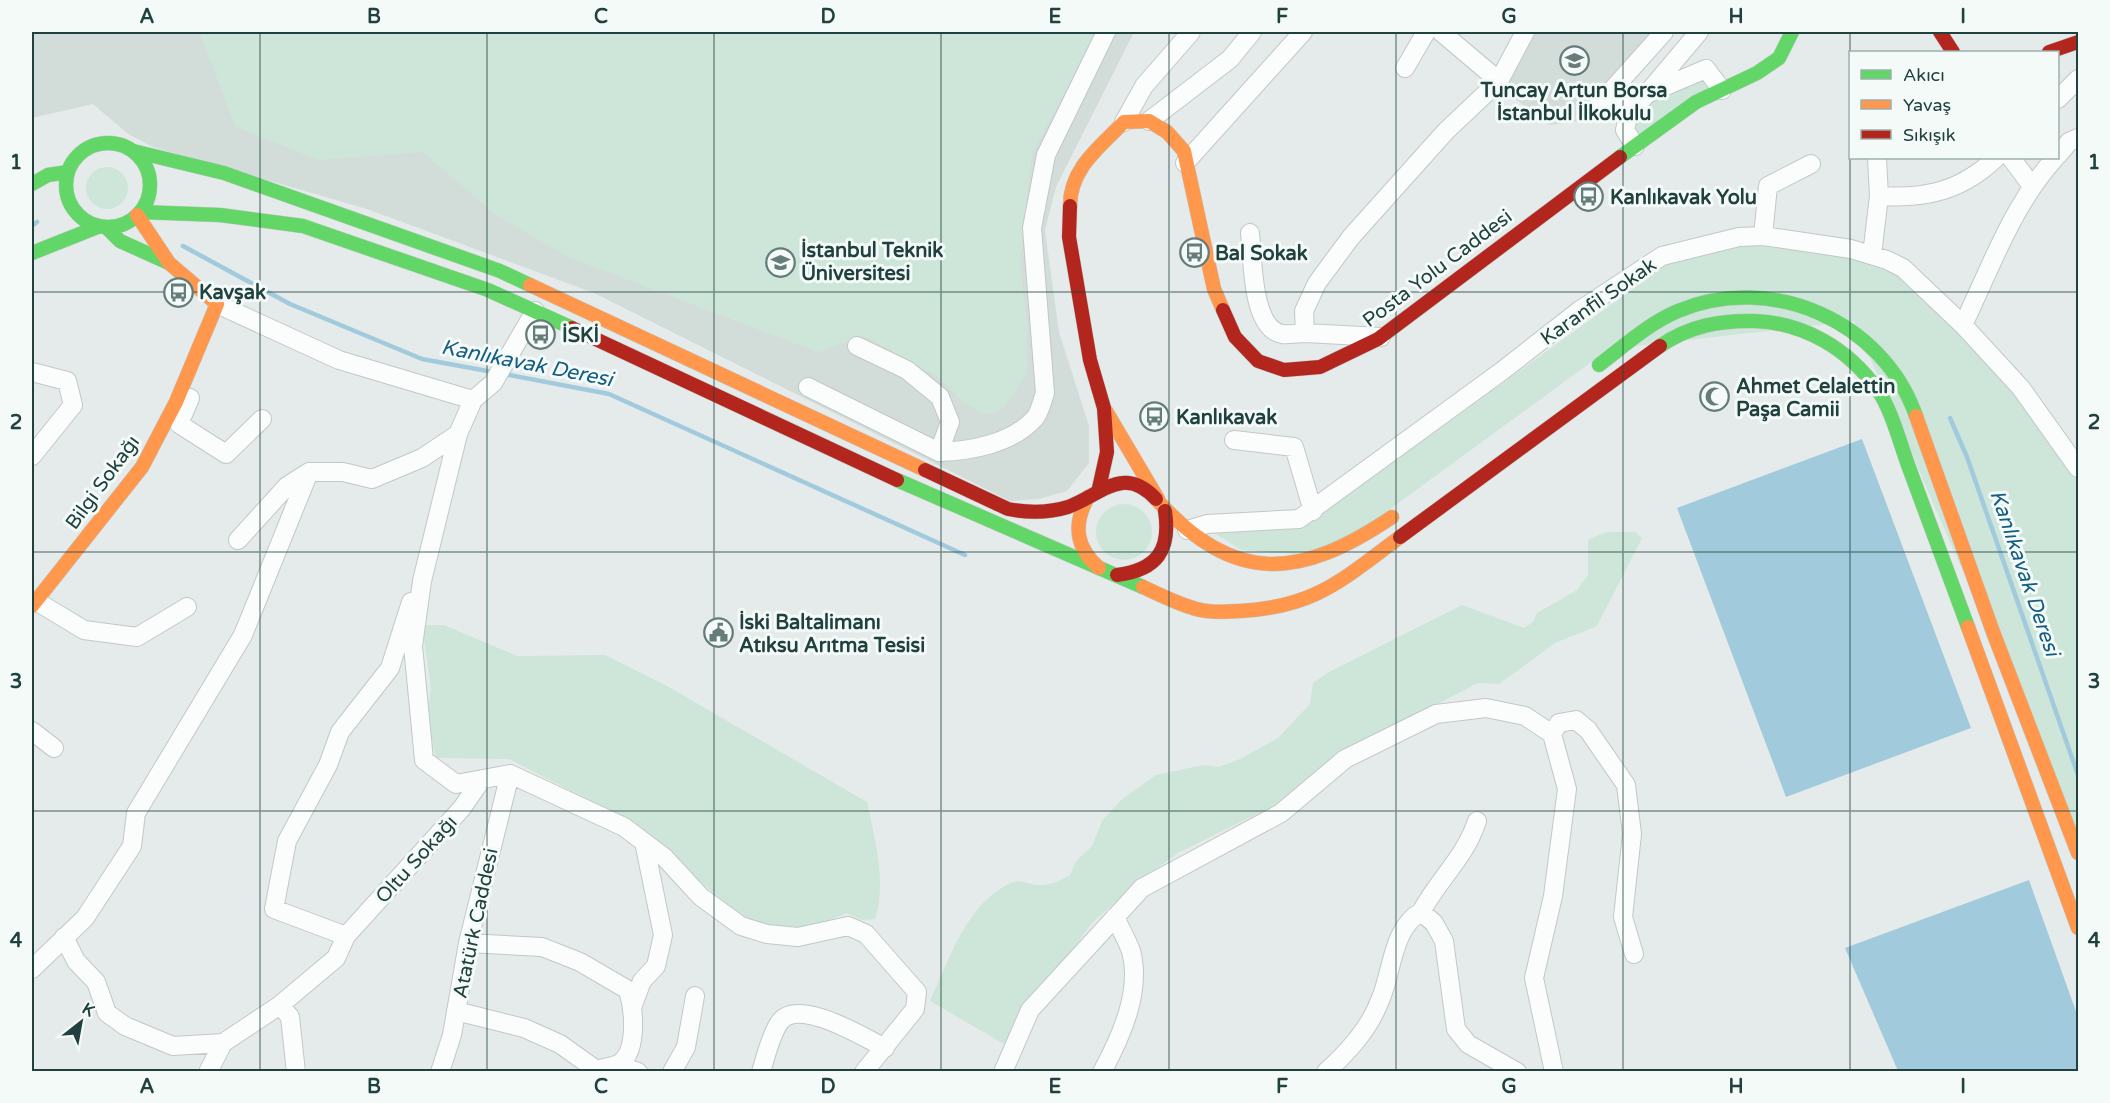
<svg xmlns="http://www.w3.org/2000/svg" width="2110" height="1103" font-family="'Varela Round',sans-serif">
	<rect width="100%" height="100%" fill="#e5ebea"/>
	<!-- built -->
	<path fill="#d2ddda" d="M32,32h1102l-78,155 -11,43 14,102 30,94v37l-22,28 -28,8 -29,2 -416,-208 -227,-84 -214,-62 -25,-13 -35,-30 -61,14z
		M1529,32h129l-76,89 -32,4 -51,-38z"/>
	<!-- green -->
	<path fill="#cde6d9" d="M199,32h899l-66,121 -12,112 7,56v52l-25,36 -16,6 -24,-14 -25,-25 -73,-40 -46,16 -250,-95 -72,-42 -73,-63 -104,8 -83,-33z
		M1705,73l8,13 -78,54 -2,-25 25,-21z
		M86 188a21 21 0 1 1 42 0a21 21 0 1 1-42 0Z
		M1742,244l119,13 41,18 127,132 49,72v357l-224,-515 -245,28 -257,188 -44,18 -67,-5 -28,-18 95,-8 358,-259 30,-11z
		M1096 532a28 28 0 1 1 56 0a28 28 0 1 1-56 0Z
		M1606,532h29l7,6 -45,88 -42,17 -56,41 -21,-1 -137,71 -68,52 -95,47 -44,32 -43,39 -33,47 -38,44 -16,29 -74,-43c19,-41 37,-100 83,-119 6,-3 15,2 22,3 14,1 23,-3 35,-10l6,-14 16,-15 10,-25 19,-21 35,-25 47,-10 16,2 21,-8 38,-21 32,-34 3,-21 16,-11 133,-67 62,23 9,-6 4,-9 40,-23 11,-15v-35z
		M422,625h22l73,31 88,-1 62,31 200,116c8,37 20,81 8,117l-14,1 -14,-7 -27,11 -30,5 -31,-5 -23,-12 -109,-92 -118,-61 -73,-1 -9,-40 4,-29z"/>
	<!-- water -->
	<path fill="#a2cadd" d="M1862,439l109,289 -185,69 -109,-289z
		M2029,880l49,137v54h-180l-53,-123z"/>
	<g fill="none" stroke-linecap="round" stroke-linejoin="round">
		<!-- stream -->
		<path stroke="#a2cadd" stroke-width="4.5" d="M32,226l5,-4
			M183,246l107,58 132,55 71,13
			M504,374l105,20 356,161
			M1950,418l17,39 111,318"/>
		<defs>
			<path id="street" d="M1441,32l58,49 26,-49
				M1405,68l21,-36
				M2058,99l20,-20
				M1596,108l53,-15 57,-24 16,21
				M1596,108l68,-76
				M1149,121l81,-62 22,-27
				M1124,122l20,-36 47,-54
				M1635,146l-10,-16 3,-14 71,-84
				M2058,155l11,-13 9,-4
				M1877,158l2,38
				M2011,158l21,28
				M1185,163l118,-131
				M1250,233c3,25 1,95 32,101 7,1 16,-1 23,-1
				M1763,236l5,-50 43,-22
				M1872,255l7,-59c47,3 82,-5 117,-38
				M217,304l122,56 134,40
				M535,311l-42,72 -20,17 -15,34 -36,147 -9,65 11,114 32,24 54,-10 114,53 41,31 36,39 40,29 26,8 31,3 50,-11 18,8 51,58 -2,17 -51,63
				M1963,325c28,-58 49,-119 92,-167
				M1381,337l-76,-4 -1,-22 13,-28 34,-46 95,-106 53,-50
				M857,346l50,24 33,27 10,25 -11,30
				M32,372l35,9 6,24 -41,51
				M808,387l131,65c31,-1 72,-8 95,-33 6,-6 8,-18 11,-26l-13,-165 14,-73 60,-123
				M190,398l-11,26 47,30 36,-35
				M1234,440l60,7 19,64
				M1187,530l20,-6 92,-5 203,-148 78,-61 82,-54 77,-19 24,-1 88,13 36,11 16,8 60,57 58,63 57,80
				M238,540l49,-54 22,-14h34l29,7 50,-21 36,-24
				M36,601l48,29 53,7 50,-30
				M32,731l22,17
				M1552,734l7,-11 17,-3 12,10 38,55 6,49 -9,83 11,37
				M1421,912c17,-32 45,-56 56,-91
				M346,936l116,-128 20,-29
				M64,937l12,24 20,21 11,31 18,13 48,20 50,-3
				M468,943l74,4 38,15 48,28c6,19 11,66 -12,75 -8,3 -16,2 -23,7
				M32,969l53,-51 47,-72 4,-33 107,-178 66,-163
				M280,1005l10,12 6,55
				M633,1005l9,-24 14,-15 7,-31 -19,-93
				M456,1011l68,17 36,16 35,25
				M617,1065l21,7
				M208,1072l15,-29 57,-38 56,-47 10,-22 -72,-27 13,-68 41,-76 12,-33 50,-64 21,-66
				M440,1072l12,-37 16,-92 42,-169
				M672,1072l14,-25 9,-51
				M761,1072c5,-16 9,-35 18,-49 18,-27 84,14 106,25
				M1003,1072l27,-62 112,-122 139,-75 64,-54 91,-45 50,-6 39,8 27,18 15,55 -14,107 -19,82 20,94
				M1102,1072c19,-35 40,-81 29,-121 -4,-11 -11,-23 -16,-34
				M1326,1072c23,-21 44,-44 55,-74 11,-27 12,-71 40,-86l13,11 10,18 12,88 12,15 49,28"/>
			<path id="fast" d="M66 185a42 42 0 1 1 84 0a42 42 0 1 1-84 0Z
				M133,151l91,22 276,98 30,14
				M1620,157l76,-55 61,-29 22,-15 13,-26
				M32,184l16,-9 20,-3
				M140,212l80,3 83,11 185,64 84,38
				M106,227l14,14 49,22
				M32,253l68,-27
				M1660,346c29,-20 60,-26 95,-25 50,2 93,28 122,68 14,19 23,54 31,76 20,54 40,108 60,162
				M1599,365c25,-19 50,-42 79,-54 93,-39 205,10 238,105
				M897,480l246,107"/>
			<path id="slow" d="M1070,206c0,-38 30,-59 54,-84l25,-1 18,11 17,19 30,138 9,21
				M530,285l395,185
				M1106,411l52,88
				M1916,416l77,216 85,221
				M1088,497c-15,27 -13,50 11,71
				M1156,499c79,87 144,80 236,18
				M1143,587c15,7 31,15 47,20 15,6 33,5 50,4 75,-4 102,-31 160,-74
				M32,606l110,-139 34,-65 41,-98 -48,-41 -32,-48
				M1968,627l110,301"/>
			<path id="jam" d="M1940,32l13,20
				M2049,52l29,-10
				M1070,206l-1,31 21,123 14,48 3,44 -8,36
				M1223,310l12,27 23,24 26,9 36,-3 58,-28 242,-182
				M572,328l325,152
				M925,470l83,39c20,4 40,4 60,-2 33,-12 55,-43 88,-8
				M1400,537l260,-191
				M1117,575c40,-5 54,-25 48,-64"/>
		</defs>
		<!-- street casing -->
		<use href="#street" stroke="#c2c8c7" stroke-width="20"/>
		<!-- fast casing -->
		<use href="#fast" stroke="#c0c8c7" stroke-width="15"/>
		<!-- slow casing -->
		<use href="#slow" stroke="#c0c8c7" stroke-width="15"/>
		<!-- jam casing -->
		<use href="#jam" stroke="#c0c8c7" stroke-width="15"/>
		<!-- street -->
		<use href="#street" stroke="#fbfcfc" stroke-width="18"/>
		<!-- fast -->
		<use href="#fast" stroke="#63d668" stroke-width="14"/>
		<!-- slow -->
		<use href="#slow" stroke="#ff974d" stroke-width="14"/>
		<!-- jam -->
		<use href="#jam" stroke="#b3261e" stroke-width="14"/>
	</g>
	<!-- grid -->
	<path fill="none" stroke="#20413e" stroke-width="1.5" stroke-opacity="0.55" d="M260,32v1040M487,32v1040M714,32v1040M941,32v1040M1169,32v1040M1396,32v1040M1623,32v1040M1850,32v1040M32,292h2046M32,552h2046M32,811h2046"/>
	<!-- icons -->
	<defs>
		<symbol id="school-ring" viewBox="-11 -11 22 22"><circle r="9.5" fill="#f3faf8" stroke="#657c7a" stroke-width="1.5"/><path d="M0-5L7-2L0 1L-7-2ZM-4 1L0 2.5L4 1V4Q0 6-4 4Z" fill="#657c7a"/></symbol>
		<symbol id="bus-ring" viewBox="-11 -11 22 22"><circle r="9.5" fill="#f3faf8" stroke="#657c7a" stroke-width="1.5"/><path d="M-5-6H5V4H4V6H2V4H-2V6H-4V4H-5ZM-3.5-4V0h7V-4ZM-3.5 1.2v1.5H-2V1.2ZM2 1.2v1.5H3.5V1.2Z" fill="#657c7a"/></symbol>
		<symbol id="university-ring" viewBox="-11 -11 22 22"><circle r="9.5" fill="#f3faf8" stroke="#657c7a" stroke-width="1.5"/><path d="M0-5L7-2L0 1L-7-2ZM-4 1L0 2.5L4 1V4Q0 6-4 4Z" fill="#657c7a"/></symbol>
		<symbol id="mosque-ring" viewBox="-11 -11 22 22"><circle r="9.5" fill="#f3faf8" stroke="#657c7a" stroke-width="1.5"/><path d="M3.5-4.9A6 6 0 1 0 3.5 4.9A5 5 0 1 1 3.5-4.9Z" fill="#657c7a"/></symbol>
		<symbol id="civic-ring" viewBox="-11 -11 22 22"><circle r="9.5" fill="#f3faf8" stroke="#657c7a" stroke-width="1.5"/><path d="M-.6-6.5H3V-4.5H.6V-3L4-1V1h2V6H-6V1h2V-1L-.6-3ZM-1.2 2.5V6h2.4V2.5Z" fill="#657c7a"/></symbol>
	</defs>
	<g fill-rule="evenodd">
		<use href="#school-ring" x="1558" y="44" width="33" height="33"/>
		<use href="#bus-ring" x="1572" y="180" width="33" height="33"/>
		<use href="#bus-ring" x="1178" y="236" width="33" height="33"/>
		<use href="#university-ring" x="764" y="246" width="33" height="33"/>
		<use href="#bus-ring" x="162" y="276" width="33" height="33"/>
		<use href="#bus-ring" x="524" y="318" width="33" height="33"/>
		<use href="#mosque-ring" x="1698" y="380" width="33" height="33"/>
		<use href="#bus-ring" x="1138" y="400" width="33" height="33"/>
		<use href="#civic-ring" x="702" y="616" width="33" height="33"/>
	</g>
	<g text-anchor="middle" stroke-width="6" stroke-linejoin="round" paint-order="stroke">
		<!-- poi labels -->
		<g font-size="20" font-weight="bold" fill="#20413e" stroke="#f3faf8" text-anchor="start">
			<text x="1574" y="97" text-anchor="middle">Tuncay Artun Borsa<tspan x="1574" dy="23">İstanbul İlkokulu</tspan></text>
			<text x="1610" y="204">Kanlıkavak Yolu</text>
			<text x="801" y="257">İstanbul Teknik<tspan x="801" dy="23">Üniversitesi</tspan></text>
			<text x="1215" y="260">Bal Sokak</text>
			<text x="199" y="299">Kavşak</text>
			<text x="562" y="342">İSKİ</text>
			<text x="1736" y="393">Ahmet Celalettin<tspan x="1736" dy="23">Paşa Camii</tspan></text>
			<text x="1176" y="424">Kanlıkavak</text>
			<text x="739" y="629">İski Baltalimanı<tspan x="739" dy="23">Atıksu Arıtma Tesisi</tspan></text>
		</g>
		<!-- street labels -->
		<g font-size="20" fill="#20413e" stroke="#f3faf8">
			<text transform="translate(1437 268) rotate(-37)" y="7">Posta Yolu Caddesi</text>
			<text transform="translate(1598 301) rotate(-35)" y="7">Karanfil Sokak</text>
			<text transform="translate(102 482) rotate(-54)" y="7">Bilgi Sokağı</text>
			<text transform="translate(416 859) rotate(-48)" y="7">Oltu Sokağı</text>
			<text transform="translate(475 923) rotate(-78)" y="7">Atatürk Caddesi</text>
		</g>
		<!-- water labels -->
		<g font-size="21" font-style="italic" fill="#155d82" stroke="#f3faf8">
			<text transform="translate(527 363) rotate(11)" y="7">Kanlıkavak Deresi</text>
			<text transform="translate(2025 573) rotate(71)" y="7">Kanlıkavak Deresi</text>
		</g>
	</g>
	<!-- border -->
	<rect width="2110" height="1103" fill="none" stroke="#f3faf8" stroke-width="66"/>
	<!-- legend -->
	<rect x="1849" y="51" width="210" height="108" fill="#f3faf8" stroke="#9fb0ae" stroke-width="1.5"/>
	<rect x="1861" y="70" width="30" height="9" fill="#63d668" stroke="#9fb0ae" stroke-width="1.5"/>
	<text x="1903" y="81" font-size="18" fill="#20413e">Akıcı</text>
	<rect x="1861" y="100" width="30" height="9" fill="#ff974d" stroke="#9fb0ae" stroke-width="1.5"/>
	<text x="1903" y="111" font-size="18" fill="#20413e">Yavaş</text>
	<rect x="1861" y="130" width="30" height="9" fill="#b3261e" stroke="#9fb0ae" stroke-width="1.5"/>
	<text x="1903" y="141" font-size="18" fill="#20413e">Sıkışık</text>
	<!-- north arrow -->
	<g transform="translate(81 1022) rotate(31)" stroke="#f3faf8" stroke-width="4.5" paint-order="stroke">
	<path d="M0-4.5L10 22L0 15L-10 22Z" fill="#20413e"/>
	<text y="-9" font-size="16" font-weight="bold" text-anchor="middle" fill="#20413e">K</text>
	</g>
	<rect x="33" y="33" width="2044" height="1037" fill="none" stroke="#20413e" stroke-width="2"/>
	<g font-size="20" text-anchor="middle" font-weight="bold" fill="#20413e">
		<text x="147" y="23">A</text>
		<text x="374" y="23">B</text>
		<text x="601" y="23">C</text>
		<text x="828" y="23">D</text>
		<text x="1055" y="23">E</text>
		<text x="1282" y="23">F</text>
		<text x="1509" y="23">G</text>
		<text x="1736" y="23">H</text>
		<text x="1963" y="23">I</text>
		<text x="16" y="169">1</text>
		<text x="2094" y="169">1</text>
		<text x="16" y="429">2</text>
		<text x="2094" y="429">2</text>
		<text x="16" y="688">3</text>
		<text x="2094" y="688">3</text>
		<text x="16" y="947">4</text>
		<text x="2094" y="947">4</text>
		<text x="147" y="1093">A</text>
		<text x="374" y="1093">B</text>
		<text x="601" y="1093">C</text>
		<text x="828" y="1093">D</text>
		<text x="1055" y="1093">E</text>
		<text x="1282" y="1093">F</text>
		<text x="1509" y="1093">G</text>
		<text x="1736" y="1093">H</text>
		<text x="1963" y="1093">I</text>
	</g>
</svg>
